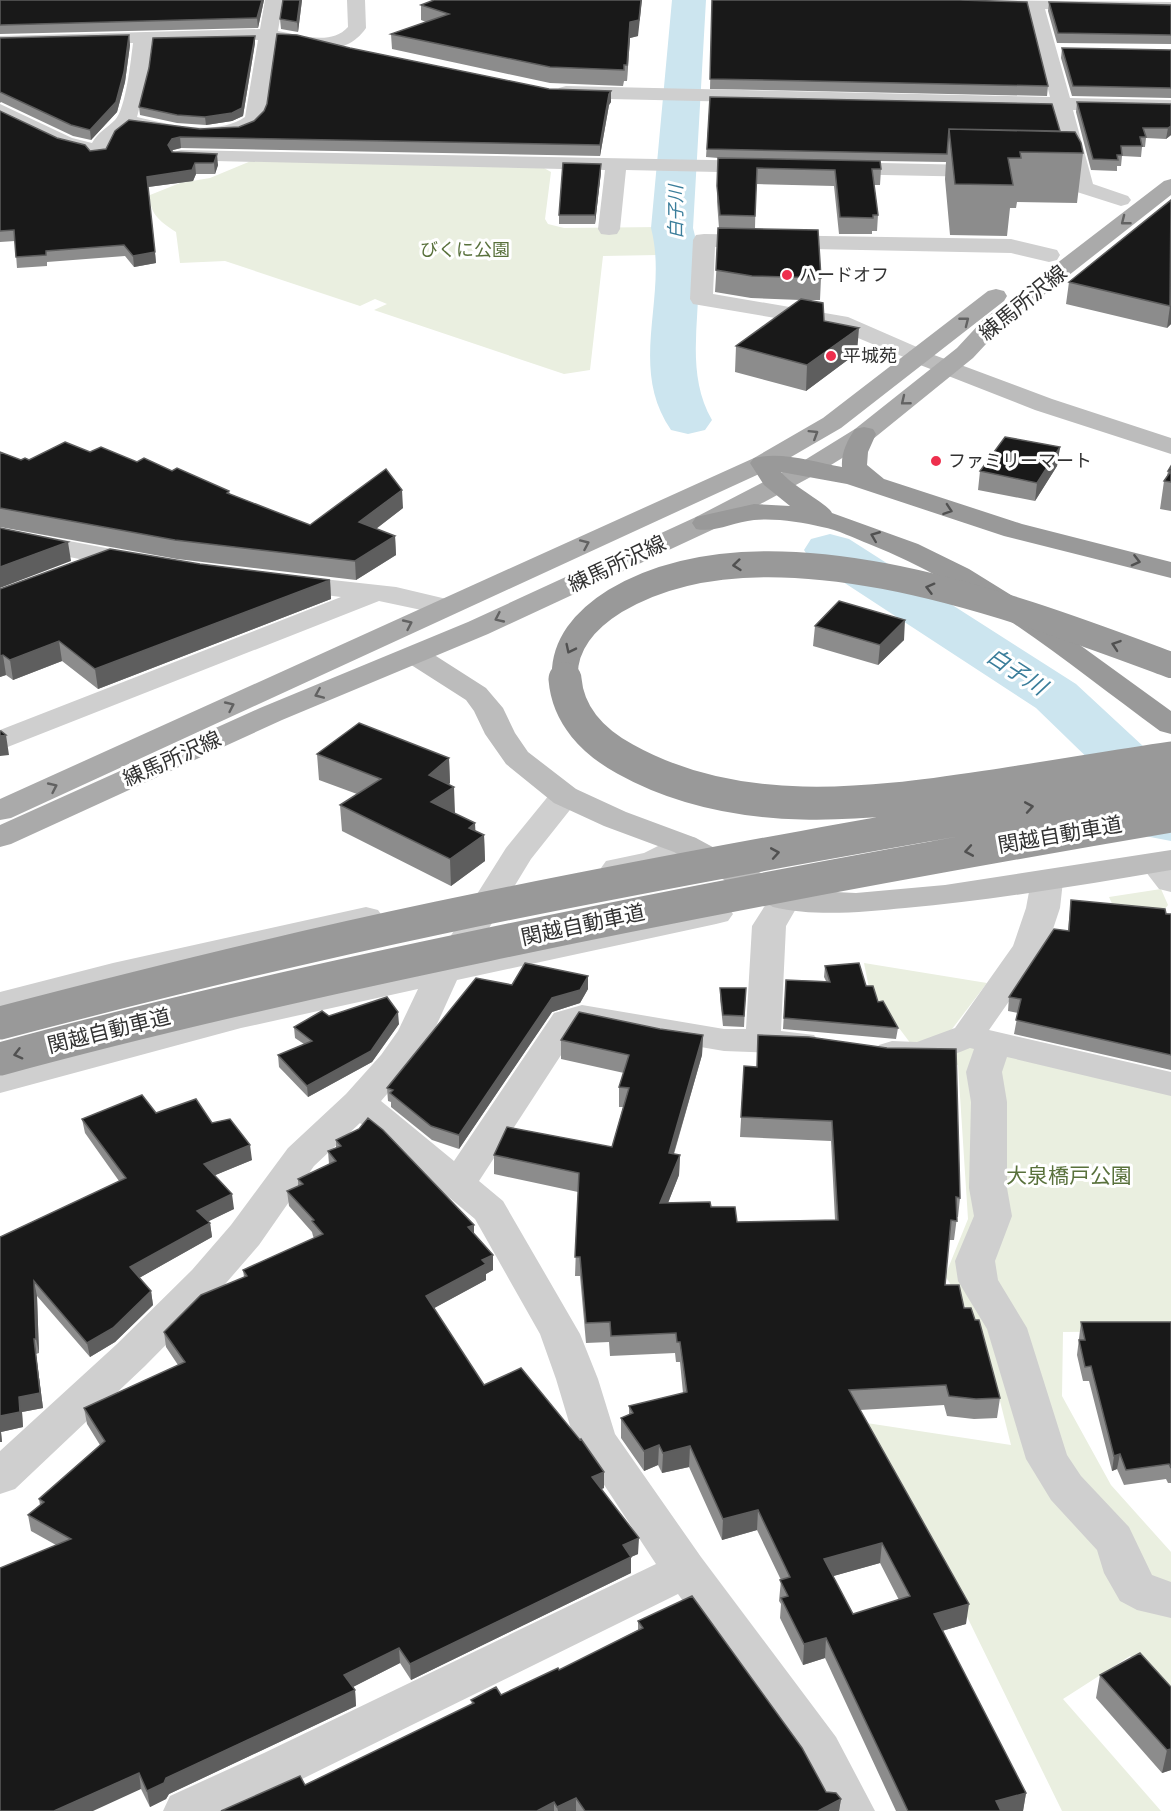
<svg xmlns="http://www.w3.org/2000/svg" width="1171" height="1811" font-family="'Space Grotesk','Noto Sans JP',sans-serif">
	<rect width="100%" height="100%" fill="#fff"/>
	<!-- green -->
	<path fill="#eaefe0" d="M251,161l293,7 7,4 -6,47 3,5 16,4 96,-1 -2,28 -55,1 -13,114 -26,4 -190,-64 13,-6 -12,-5 -15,7 -135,-45 -45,2 -4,-31c-15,-10 -27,-18 -26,-37l30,-12 30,-5z
		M1161,889l7,16 -4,5 -50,-2 -5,-11z
		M864,963l123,20 -38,50 -38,11 -42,-56z
		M966,1046l205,46v239l-108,1 -1,64 49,89 60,67v138l-41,-34 -67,43 98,112h-99l-131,-268 -71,-121 151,23 -28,-112 -38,-57 23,-57 -10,-154 -19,-3z"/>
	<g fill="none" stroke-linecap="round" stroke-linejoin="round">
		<!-- river -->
		<path fill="#cce5ef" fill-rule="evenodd" d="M672,0h34l-13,228c18,63 -15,133 19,192l-7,10 -17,4 -17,-4c-44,-64 -2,-133 -20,-202z
			M830,534l19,5 227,145 68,63 27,38v56l-26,-5 -43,-64 -66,-64 -225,-147 -7,-11 7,-11z"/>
		<!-- street -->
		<path fill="#cfcfcf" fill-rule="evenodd" d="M265,0h18l-5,31c23,4 53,15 70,-4l-1,-27h18l1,28c-22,32 -57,19 -90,14 -3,17 -6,64 -13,78 -15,31 -107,13 -133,8l-16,12 -9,19h-14l-3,-5 -29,-7 -59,-29v-14l72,34 20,5c6,-11 15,-15 23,-23 11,-11 16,-61 18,-77l-133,3v-10l260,-7zM242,39l16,1 -13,77c-29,20 -77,7 -108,0l11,-42 4,-33z
			M977,0l194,2v10l-126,-3 25,89 101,2v12l-98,-2 20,74 35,12 3,4 -3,4 -7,2 -44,-14 -6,-13 -235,-5 -7,-2 -3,-4 3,-4 7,-2 232,5 -15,-58 -487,-11 -7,-2 -3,-4 3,-4 7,-2 484,11 -23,-89 -43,-1 -6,-1z
			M181,150l583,11 7,2 3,4 -3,4 -7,2 -138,-3 -6,59 -3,5 -8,1 -8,-1 -3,-5 7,-59 -431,-10 -3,-4 3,-4z
			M704,234l307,5 46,11 3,5 -3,5 -8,2 -38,-9 -296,-6 -2,47 135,23 78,34 4,5 -4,5 -8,2 -84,-35 -141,-24 -3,-5 3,-59 3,-5z
			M0,528l138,26 10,2 4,6 -4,6 -10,2 -138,-26z
			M287,575l109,12 59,14 4,6 -4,6 -10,2 -66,-14 -379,149v-20l341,-133 -64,-8 -4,-6 4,-6z
			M565,787l11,2 5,7 -50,63 -59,97 244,-52 12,3 5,7 -5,7 -12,3 -259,56 -24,53 -26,38 -26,30 73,60 100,-148 28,-8 142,24h22l6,-103 21,-33 12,-3 12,3 4,7 -15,26 -5,105 33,4 6,8 -6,8 -12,3 -78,-3 -141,-24 -5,2 -99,152 24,20 77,133 18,45 17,55 86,123 135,180 39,74h-49l-24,-44 -124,-173 -441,217h-74l7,-15 94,-43 392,-189 -82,-125 -18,-60 -16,-45 -65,-115 -115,-96 -46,43 -55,79 -39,45 -75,76 -130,123 -15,5v-43l117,-107 75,-74 39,-45 57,-77 58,-54 35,-39 17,-24 20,-42 -177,39 -241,65v-24l239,-63 194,-42 73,-116 48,-59z
			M685,835l11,3 5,7c-15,21 -71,36 -95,30l-5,-7 5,-7 38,-8 30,-15z
			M1155,853l11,3 5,6v30l-12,-3 -20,-26 5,-7z
			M1047,871l12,3 4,7 -3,27 -13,39 -58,83 182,42v24l-164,-39 -5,15 5,30v86l5,28 -17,45 3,19 29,48 40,127 14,21 48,51 23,48 19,7v36l-34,-8 -17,-9 -16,-28 -7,-23 -46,-50 -25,-41 -39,-130 -29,-48 -3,-20 19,-45 -5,-28 2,-86 -5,-30 8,-23 -4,-1c-33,13 -55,23 -91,13l-5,-8 5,-8 13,-4 25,1 38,-14 58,-82 13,-38 5,-27 4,-7z
			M366,907l12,3 5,7 -5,7 -265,61 -113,29v-22l113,-29z"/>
		<!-- secondary -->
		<path fill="#bcbcbc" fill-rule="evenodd" d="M918,349l134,50 119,39v16l-136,-44 -125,-49 -4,-5 4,-5z
			M415,646l10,3 61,39 17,20 12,25 13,19 48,37 50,23 70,26 96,52 64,3 89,-8 226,-35v20c-88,15 -177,30 -266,38 -42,4 -90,9 -132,-1l-99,-55 -70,-26 -50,-23 -48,-39 -21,-30 -11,-23 -8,-11 -61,-39 -4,-6 4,-6z"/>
		<!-- primary -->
		<path fill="#aaa" fill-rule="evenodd" d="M1171,179v16l-172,135 -26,28 -100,81 -55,34 -104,56 -226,105 -206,86 -271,124 -11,3v-22l260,-117 208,-86 228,-105 104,-54 55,-34 102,-81 26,-28 181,-139z
			M996,289l8,2 3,5 -3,5 -163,127 -69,40 -761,350 -11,2v-21l754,-341 69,-40 165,-127z"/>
		<!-- highway -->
		<path fill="#999" fill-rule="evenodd" d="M864,427l9,2 3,5 -8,18 -1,13 17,14 138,45 149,38v16l-167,-42 -157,-52 -66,-12c12,15 46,31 51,41l86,31 51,25 42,26 160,116v23l-11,-3c-93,-68 -182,-144 -291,-187 -15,-6 -31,-14 -47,-17 -21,-5 -47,-9 -68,-7 -20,2 -39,13 -58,9l-4,-6 4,-6 58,-13 36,2 -26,-21 -14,-22 4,-5c27,-7 61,4 88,9 -1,-14 5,-26 13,-38z"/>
		<!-- highway-bridge-far1 -->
		<path stroke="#999" stroke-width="26" d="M565,681c-3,-36 21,-62 50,-80 151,-91 405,8 556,64"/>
		<!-- highway-bridge -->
		<path stroke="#999" stroke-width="33" d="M565,679c3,37 29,63 60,80 111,62 242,46 361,28 62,-9 123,-20 185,-29
			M0,1023c145,-38 291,-74 438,-105 243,-51 488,-93 733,-135
			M0,1059c161,-44 323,-80 486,-114 227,-48 456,-90 685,-129"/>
	</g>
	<!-- wall -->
	<path fill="#8c8c8c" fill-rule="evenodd" d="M0,0h264l-6,28 -258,6z
		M302,0l-4,32 -17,-3 -1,-10z
		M712,0l336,86 -1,10 -337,-7z
		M1049,2l122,3v39l-114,-1 -9,-32z
		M421,5l217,31 -8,2 -3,43h-3l-1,5 -73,-3 -158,-34 -1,-15 35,-12 -5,-2z
		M129,35l1,10 -5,37 -8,30 -26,28 -18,-4 -72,-34 -1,1v-65z
		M255,43l-12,73 -11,5 -26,4 -29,-2 -37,-8 -1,-8z
		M350,48l261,54 -2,3 -9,51 -419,-8 -8,2 -1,1 46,14 -3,9h-19l-3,7 -45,6 8,76 -22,4 -9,-11 -78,6v4l-30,2 -2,-27 -15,1v-131l57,27 33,13 16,-2 94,-20 39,-2 15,-6z
		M1062,48l109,2v48l-99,-2 -11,-38z
		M710,97l350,34 23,22 -6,50 -60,-1 -1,6h-6l-3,28 -57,-1 -5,-56 1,-17 -66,-1 1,8 -1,16h-6l4,30 -1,16h-5v3h-33l-5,-48 -78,-2 -1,44 66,50 -1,22h-13l17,21 33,32 -51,38 -71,-19 1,-26 64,-46 -49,-2 -36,-6 4,-64 -2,-26 1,-44 -12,-1z
		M1077,102l94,2v31l-5,4 -20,-1 -1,9h-3l-1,10 -19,-1 -1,10h-4v5l-26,-1 -15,-58z
		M601,172l-6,52h-36v-9z
		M1171,200v124l-4,4 -101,-24 3,-22z
		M1060,447l-3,19 -22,35 -57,-11 2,-19z
		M0,452l21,8 69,-8 47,10 35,9 57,20 1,3 80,31 93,-17 -27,21 19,7 1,19 -40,25 -179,-21 -177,-32z
		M1171,466v45l-11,-2 4,-28 3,-5 1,-5z
		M200,564l130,16 1,19 -233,90 -36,-28 -49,19 -7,-5 -6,2v-88z
		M815,626l89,14 -26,25 -65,-19z
		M317,754l132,4 1,25 -1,1 5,29 21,10v8l9,4 1,26 -34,25 -109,-55 -2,-26 17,-11 -38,-14z
		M1071,900l100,14v156l-157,-36 4,-21 -10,-2 1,-14 59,-67z
		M825,966l41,20 32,42 -2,11 -113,-10 3,-49 40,1 -2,-4z
		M512,985l76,4 -8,14 -28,9 -93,137 -27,-9 -41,-33v-5l-3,-1 -1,-13z
		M720,988h26l-2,39 -21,-1 -3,-27z
		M329,1016l70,8 -27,38 -64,35 -29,-30 -1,-12 26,-11 -9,-6 -1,-11z
		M660,1029l43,6 -1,20 -28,99 6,1 -1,20 -11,28 43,4 26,15 98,-2 -4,-79 -91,-4 4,-71 216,132 -2,19h-1l-3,23h-5l-4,45 19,23 36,90 -3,20 -23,1 -27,-3 -3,-11 -84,5 106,214 -24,7 84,162 -3,18h-127l-71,-153 -22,7 -23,-47 1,-14 -2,-3 2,-21 -24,-50 -35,10 -33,-73 -27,6 -4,-8 -14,6 -23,-33v-20l8,-3v-9l54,-13 -3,-31h-4l-1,-9 -65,3 -1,-14 -23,1 -6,-67h-5l3,-84 -84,-18v-19l118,-8 11,-40h-4v-20l5,-14 -63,-14v-19zM880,1563l19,37 -46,14 -20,-38z
		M156,1113l56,10 40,37 -37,15 19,34 -26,12 2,2 2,14 -73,41 12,13 2,14 -38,37 -25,15 -53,-61 2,57 -3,1 7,54 -21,4 1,15 -22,5 1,10h-2v-205l119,-56 -34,-48 -3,-14z
		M336,1140l138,85v9l19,36 -7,4v6l-52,28 50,77 120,103 -3,1 37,65 -7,3v16l-220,107 -11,-17 -47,24 2,3 1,16 -187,88 -3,5 -16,8 -9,-18 -85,-244 -25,-14 -3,-16 12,-10 -1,-6 61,-54 -13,-21 -3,-16 94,-43 -12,-18 -2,-15 80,-55 -1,-7 71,-32 -1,-2 -1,-4 -23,-26 -2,-15 11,-5v-7l31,-15 -1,-13 8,-3z
		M1081,1322h90v161h-3l-2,-4 -42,6 -7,-16 -5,2 -23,-90h-6l-6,-26z
		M638,1621l188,171 15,7 -2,12h-618l84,-26 167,-81 -1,-4 30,-5 58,-25 79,-40z
		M1100,1675l71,12v83l-9,3 -66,-75z"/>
	<!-- shaded-wall -->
	<path fill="#5e5e5e" d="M262,0h2l-6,28 -1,-10z
		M300,0h2l-4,32 -1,-10z
		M641,0h1l-4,36 -8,2 -3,43 3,-59z
		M129,35l1,10 -5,37 -8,30 -26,28 -1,-10z
		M255,36v7l-12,73 -11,5 -26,4 -1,-8z
		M611,91v11l-2,3 -9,51v-11l9,-51z
		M1171,126v9l-5,4 2,-11z
		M180,137l1,11 -8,2 -4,6 -1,-11 4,-6z
		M217,154l1,11 -3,9 -1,-11z
		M195,163l1,11 -3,7 -45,6 -1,-10z
		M601,164v8l-6,52v-9z
		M155,252l1,11 -22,4 -1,-11z
		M1171,305v19l-4,4 3,-22z
		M859,328l-2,25 -51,38 1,-26z
		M1060,447l-3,19 -22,35 2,-18z
		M402,490l1,18 -43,33 -1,-19z
		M395,536l1,19 -40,25 -1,-19z
		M68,542l3,19 -71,27v-21z
		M330,580l1,19 -233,90 -3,-20z
		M905,620l-1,20 -26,25 2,-20z
		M59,641l3,20 -49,19 -3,-20z
		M3,655l3,20 -6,2v-21z
		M6,735l3,20 -9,1v-20z
		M449,758l1,25 -20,18 -1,-26z
		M454,787l1,26 -23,15 -1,-26z
		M475,823l1,18 8,-6 1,26 -34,25 -1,-27 19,-31z
		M588,976v13l-8,14 -28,9 -93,137v-14l93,-137z
		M398,1012l1,12 -27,38 -64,35 -1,-11z
		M703,1035l-1,20 -34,118 1,-20z
		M250,1145l2,15 -46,19 -2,-15z
		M680,1155l-1,20 -19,48v-20z
		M232,1194l2,15 -35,17 -2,-15z
		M210,1223l2,14 -80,45 -2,-15z
		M474,1225v15l-6,-13z
		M493,1255v15l-7,4v6l-59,32 -1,-16 56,-36z
		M34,1281l3,15 2,57 -3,-14z
		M151,1291l2,14 -38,37 -25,15 -3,-14z
		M34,1339l9,69 -21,4 1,15 -22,5 1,10h-2v-26l19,-19z
		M659,1445l-1,20 -14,6v-20z
		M690,1446l-1,21 -27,6 1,-20z
		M1120,1454l-3,15 -5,2 2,-15z
		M604,1472v16l-12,5v-16z
		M758,1510l-1,20 -35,10 1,-21z
		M639,1538l-1,16 -16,7 1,-16z
		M882,1543l-2,20 -57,16 1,-20z
		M631,1557v16l-220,107 -1,-16z
		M969,1604l-3,20 -35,10 3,-20z
		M826,1638l-1,20 -22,7 1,-21z
		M399,1648l1,15 -55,28 -1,-16z
		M355,1690l1,16 -187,88 -3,5 -16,8 -3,-16 19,-13z
		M1171,1749v21l-9,3 5,-23z
		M139,1773l2,16 -48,22h-39z
		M1026,1793l-3,18h-29l2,-10z
		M576,1798v13h-18l-1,-4z
		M841,1799l-2,12h-21z
		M554,1802v9h-17z"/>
	<!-- building -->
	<path fill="#191919" stroke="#5e5e5e" stroke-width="1.5" fill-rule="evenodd" d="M0,0h262l-5,18 -257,7z
		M283,0h17l-3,22 -17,-3z
		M434,0h207l-2,20 -9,2 -3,43h-3v5l-74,-3 -159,-33 58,-20 -28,-9z
		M712,0h248l67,2 21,84 -338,-7z
		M1049,2l122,3v30l-113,-2z
		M277,34l20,1 53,13 199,41 62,2 -2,3 -9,51 -420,-8 -8,2 -4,6 4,7 45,2 -3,9h-19l-3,7 -45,7 8,75 -22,4 -9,-11 -78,6v4l-30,2 -2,-27 -14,1v-120l57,27 28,7 5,6 16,-2 9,-18 14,-11 71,9 39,-2 15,-6 10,-10 3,-7z
		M129,35l-5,37 -8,30 -26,28 -19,-5 -71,-33v-54z
		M255,36l-13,72 -10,5 -27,4 -28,-2 -38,-8 10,-39 4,-30z
		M1062,48l109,2v38l-98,-2z
		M710,97l342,7 8,27 -111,-2 -2,25 -240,-5z
		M1077,102l94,2v22l-3,2h-25l3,9h-6l2,9h-21l1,9h-5l1,5 -25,-1z
		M949,129l126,3 6,11 2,10 -63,-1 1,6h-13l5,27 -58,-1z
		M718,158l162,3 1,8h-9l6,46h-5v3l-33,-1 -5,-47 -78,-2 -2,48 -35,-1 -3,-29z
		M563,163l38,1 -6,51h-36z
		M1171,200l-1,106 -101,-24z
		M718,228l100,2 3,48 -69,-2 -36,-6z
		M801,299l22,4 1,18 35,7 -52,37 -71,-19z
		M1005,437l55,10 -23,36 -57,-12z
		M65,442l25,10 11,-5 36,15 7,-4 28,13 5,-3 52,23 -2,2 83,32 76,-56 16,21 -43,32 36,14 -40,25 -180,-21 -175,-32v-56l21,8 4,-2 4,2z
		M1171,466v16l-7,-1 7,-10h-3z
		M0,528l68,14 -68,25z
		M110,549l90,15 130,16 -235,89 -36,-28 -49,19 -7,-5 -3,1v-67z
		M839,601l66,19 -25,25 -65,-19z
		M359,723l90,35 -20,17 25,12 -23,15 44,21 -6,5 15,7 -34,24 -110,-54 41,-26 -64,-25z
		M0,731h1l5,4 -6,1z
		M1071,900l94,9 1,5h5v141l-155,-35 5,-21 -12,-2 45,-68 15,2z
		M525,963l63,13 -8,14 -28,8 -93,137 -28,-9 -41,-33 3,-3 -6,-2 89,-110 36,7z
		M859,963l7,23h7l5,16 5,-1 15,27 -114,-10 2,-38 44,2 -5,-16z
		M720,988h26l-2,28 -21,-1z
		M387,997l11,15 -27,39 -64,35 -29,-31 34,-14 -18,-14 28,-16 7,5z
		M579,1012l81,17 43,6 -34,118 11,2 -20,48 50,-1 1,5h24l2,15 101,-2 -6,-99 -91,-4 3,-51 13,1 1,-32 51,2 78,11 69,1 4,149 -4,-1 1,24 -6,-1 -6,65h14l5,23h7l4,12h4l21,78 -24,1 -27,-3 -3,-11 -97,5 120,214 -35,10 92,179 -30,8 5,10h-93l-82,-173 -22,6 -23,-46 7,-2 -8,-16 10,-3 -32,-67 -35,9 -33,-73 -27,7 -4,-8 -15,6 -23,-33 12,-5 -4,-7 58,-14 -7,-50h-3l-1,-9 -65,3 -1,-14 -24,1 -6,-66h-5l4,-84 -85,-18 13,-28 105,20 17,-59 -10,-1 10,-32 -68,-15zM882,1543l28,53 -57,18 -29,-55z
		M142,1095l14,18 40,-14 16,24 18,-4 20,26 -46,19 28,30 -35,17 13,12 -80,44 21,24 -38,37 -26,15 -53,-62 2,58h-2l6,54 -21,4 1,15 -20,4v-179l126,-59 -44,-59z
		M368,1118l15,12 91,95 -6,2 25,28 -11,5 4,4 -60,32 58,89 37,-17 59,72 1,-1 23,33 -12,5 47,61 -16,7 8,12 -221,107 -11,-16 -55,27 11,15 -189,88 -2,5 -17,8 -8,-18 -85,38h-54v-243l71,-29 -43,-24 16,-13 -5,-3 66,-58 -21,-33 101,-46 -21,-30 37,-37 46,-19 -4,-6 80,-36 -11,-13 2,-1 -27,-29 16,-7 -5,-5 38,-18 -8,-10 13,-5 -5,-6 23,-11z
		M1081,1322h90v146l-2,-4 -43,6 -6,-16 -6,2 -23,-90 -6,1 -6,-27h6z
		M692,1596l110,152 24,44 10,1 5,6 -23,12h-233l-9,-13 -19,9 -3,-5 -17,9h-316l79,-35 5,9 169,-82 -3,-3 25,-13 5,8 57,-27 1,2 84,-42 -5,-7z
		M1140,1653l31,34v62l-4,1 -67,-75z"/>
	<!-- one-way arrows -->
	<defs><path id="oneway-chevron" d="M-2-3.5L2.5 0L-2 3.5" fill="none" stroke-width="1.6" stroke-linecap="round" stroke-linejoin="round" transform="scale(1.5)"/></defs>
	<g stroke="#626262">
		<use href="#oneway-chevron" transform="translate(1125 221) rotate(142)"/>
		<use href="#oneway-chevron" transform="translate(965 321) rotate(-38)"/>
		<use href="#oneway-chevron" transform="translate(905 401) rotate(141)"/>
		<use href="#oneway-chevron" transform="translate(814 434) rotate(-32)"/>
		<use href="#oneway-chevron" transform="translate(585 544) rotate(-24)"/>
		<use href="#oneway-chevron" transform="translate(499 618) rotate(155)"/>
		<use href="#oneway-chevron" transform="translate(408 624) rotate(-25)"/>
		<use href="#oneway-chevron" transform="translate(319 694) rotate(157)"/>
		<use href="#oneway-chevron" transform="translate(230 706) rotate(-25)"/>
		<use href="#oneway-chevron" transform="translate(53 787) rotate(-25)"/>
	</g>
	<g stroke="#515151">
		<use href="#oneway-chevron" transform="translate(948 510) rotate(19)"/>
		<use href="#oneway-chevron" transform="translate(875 536) rotate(-158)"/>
		<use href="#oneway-chevron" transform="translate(1136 561) rotate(14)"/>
		<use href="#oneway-chevron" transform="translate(737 565) rotate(174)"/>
		<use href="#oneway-chevron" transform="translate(930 588) rotate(-165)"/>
		<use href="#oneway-chevron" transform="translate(1116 645) rotate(-161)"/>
		<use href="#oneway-chevron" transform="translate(570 649) rotate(116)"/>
		<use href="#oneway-chevron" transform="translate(1029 807) rotate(-10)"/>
		<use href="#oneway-chevron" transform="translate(969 851) rotate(170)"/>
		<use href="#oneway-chevron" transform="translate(775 853) rotate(-10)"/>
		<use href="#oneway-chevron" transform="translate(18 1054) rotate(165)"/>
	</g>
	<!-- markers -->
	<g fill="#ee2f4d" stroke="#fff" stroke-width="2">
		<circle cx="787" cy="275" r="6"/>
		<circle cx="831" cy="356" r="6"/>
		<circle cx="936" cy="461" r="6"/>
	</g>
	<g text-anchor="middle" stroke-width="6" stroke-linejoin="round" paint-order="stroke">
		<!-- far-water labels -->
		<g font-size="18" font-style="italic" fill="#3a7d9a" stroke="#fff">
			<text transform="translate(676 212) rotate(-90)" y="6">白子川</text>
		</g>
		<!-- far-park labels -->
		<g font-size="18" fill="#59713c" stroke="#fff">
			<text x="465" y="256">びくに公園</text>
		</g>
		<!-- far-poi labels -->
		<g font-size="18" fill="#323232" stroke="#fff" text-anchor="start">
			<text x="799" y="281">ハードオフ</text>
			<text x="843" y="362">平城苑</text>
			<text x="948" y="467">ファミリーマート</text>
		</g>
		<!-- street labels -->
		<g font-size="21" fill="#323232" stroke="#fff">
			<text transform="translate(1023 303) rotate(-39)" y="7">練馬所沢線</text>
			<text transform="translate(617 564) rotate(-25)" y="7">練馬所沢線</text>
			<text transform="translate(172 759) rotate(-24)" y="7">練馬所沢線</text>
			<text transform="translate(1060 835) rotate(-10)" y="7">関越自動車道</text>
			<text transform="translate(583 925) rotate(-12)" y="7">関越自動車道</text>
			<text transform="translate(109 1031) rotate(-14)" y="7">関越自動車道</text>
		</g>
		<!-- park labels -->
		<g font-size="21" fill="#59713c" stroke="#fff">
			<text x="1069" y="1183">大泉橋戸公園</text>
		</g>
		<!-- water labels -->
		<g font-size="22" font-style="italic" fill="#3a7d9a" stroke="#fff">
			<text transform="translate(1017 671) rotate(33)" y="8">白子川</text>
		</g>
	</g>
</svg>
